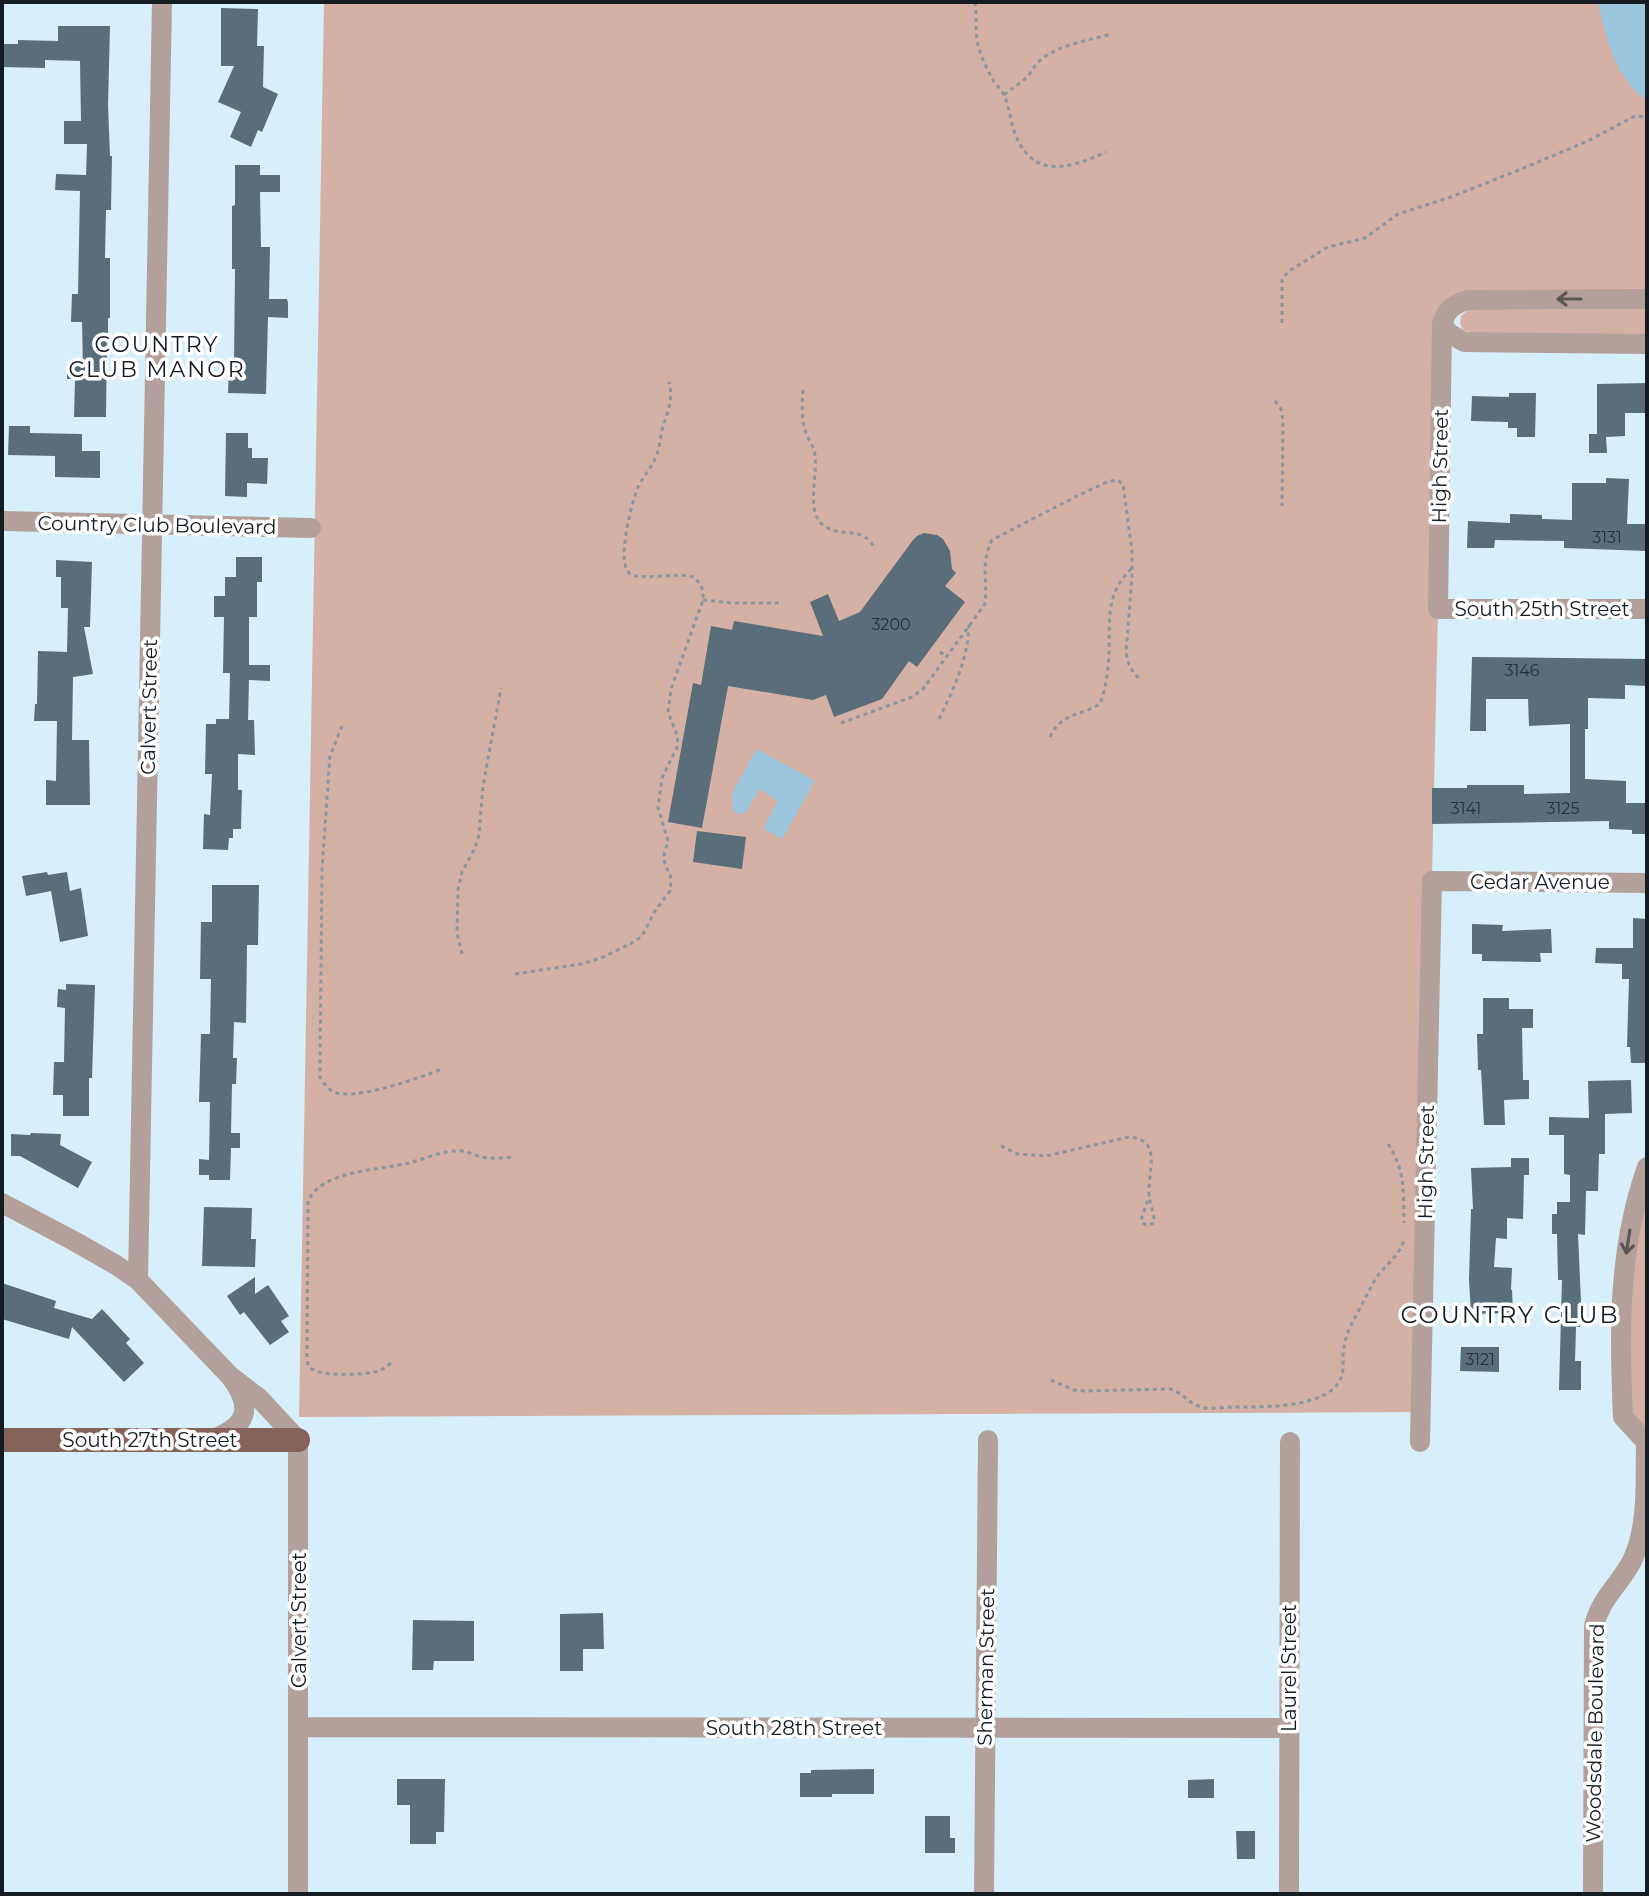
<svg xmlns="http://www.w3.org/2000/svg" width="1649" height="1896" font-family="Montserrat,sans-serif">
	<rect width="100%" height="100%" fill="#d7eefb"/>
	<!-- green -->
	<path fill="#d4b0a5" d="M324,2h1323v297l-198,11 -11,299 -18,803 -1121,5z
		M1647,309v25h-175l-10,-5 -2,-6 1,-7 7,-6z
		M1647,1167v273l-24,-29 -2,-102z"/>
	<!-- water -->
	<path fill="#9bc6de" d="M1598,2h49v98c-32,-20 -41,-64 -49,-98z
		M757,749l58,32 -33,58 -19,-11 15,-27 -18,-12 -15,24 -7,1 -5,-4 -1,-17z"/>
	<!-- building -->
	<path fill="#596e7a" d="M221,8l37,1 -1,37h7l-1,41 15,7 -16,38 -4,-2 -7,17 -21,-10 11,-25 -23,-10 16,-36h-13z
		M58,26h52l-2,79 2,51h2l-1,54h-5l-1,48h5v60h-2v16l-1,-1 -1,84h-32l1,-38h-8v-14h16l-1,-43h-11l1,-28h6l2,-103 -25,-1 1,-16 30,1 1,-31h-23v-23h17l-1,-60 -35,-1v8l-43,-1v-23h16v-4l40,1z
		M235,165h25v10h20v17h-20l1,55h9l-1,52h18l1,4v15l-20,-1 -2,77 -38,-1 1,-27h5l1,-97h-3v-63l3,-1z
		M1647,383v30h-22v23l-19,1 1,16h-18v-19h8v-50z
		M1509,393h27l-1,44h-18v-9h-9v-6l-37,-1 1,-25 37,1z
		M9,426h21v7l52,1v17h18v27l-45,-1v-21l-47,-1z
		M226,433h22v15h4v10h16l-1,26 -20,-1v14l-22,-1z
		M1606,478l23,1 -2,45h20v27l-83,-3v-7l-69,-1 -1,8h-27l1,-27 42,2v-9l32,1v4l30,1v-37h34z
		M924,533l13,2 6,4 7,12 2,18 4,4 -11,13 20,16 -48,65 -8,-6 -27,38 -48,18 -8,-22 -13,5 -85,-14 -26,142 -34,-6 25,-139 8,2 10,-59 21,4 2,-9 89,15 -13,-34 18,-8 11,27 21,-9 53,-72 4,-4z
		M236,557h26v25h-5v35h-8v48h21v16l-21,-1 -1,40h6l1,35 -17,-1v36h4l-1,39h-8v9h-4l-1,12 -25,-1 1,-35 6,1 2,-41h-7l1,-50h10v-5h13l1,-46h-7l1,-56h-10v-21h11v-19h11z
		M56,560l36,2 -2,65h-6l9,47 -20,3 -1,63h17l1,65h-44v-25l10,1 1,-60h-23l1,-17h2l1,-53 29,1 1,-44h-7v-31h-5z
		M1472,657l175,2v27l-22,-1v14l-37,-1v31h-3v50l41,2v22h21v31h-15v-4l-23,-1v-8l-177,3v-36h35v-3h57v9l46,-1v-69l-41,2 -1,-27h-42v32h-16z
		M697,831l49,6 -4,32 -49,-7z
		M47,872l1,3 19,-3 3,19 11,-3 7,48 -28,6 -9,-51 -25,5 -4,-20z
		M212,885h47l-1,60h-11l-1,78 -12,-1 -1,36h4l-1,26h-4l-1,49h9v15h-9l-1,32h-21v-5h-10v-16l10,1 1,-58h-11l2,-68h9l1,-55h-11l1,-57h11z
		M1633,918l14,1v144h-16l-1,-16h-3l2,-68h-7v-15l-27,-1 1,-15h37z
		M1472,924l31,1 -1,6 49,-2 1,24h-12l1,9 -59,-1v-7h-10z
		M66,984l29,1 -3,93h-3v38h-26v-21h-10l1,-33h10l1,-54 -8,-1 1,-18 8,1z
		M1483,998h26v11h24v19h-11l1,52h6v19l-25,1 1,25h-21l-3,-55h-3l-1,-36h6z
		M1631,1080l1,33 -27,1v40h-6l-1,37h-12l-1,44 -7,-1 3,68 -1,25h-4l-1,34h6v29h-22l3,-110h-4l-1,-46h-5v-20h5v-12h13v-27l-6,-1v-39h-15v-18l40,1 -1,-37z
		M31,1133l30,1 -1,11 32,17 -14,26 -58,-32h-9v-22l19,1z
		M1511,1158h18v17h-5l-1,44 -16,-1v21l-11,-1 -2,29 18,1 -1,22h1l1,23 -42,1 -2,-34 2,-71h2l-2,-41 40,-1z
		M204,1207l48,1 -1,31h5l-1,28 -53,-1z
		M255,1277v17l13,-9 21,31 -8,5 8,11 -19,13 -26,-33 -4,3 -13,-19z
		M2,1283l54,18 -2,7 38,11 10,-10 28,30 -4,4 18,20 -20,19 -52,-55 -3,12 -67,-20z
		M1461,1347h38v25l-39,-1z
		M603,1613l1,36h-21v22h-23v-57z
		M413,1620l61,1v40h-40l-1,9h-21z
		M874,1769v25h-42v3h-32v-24h11v-3z
		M397,1779h48l-1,53h-8v12h-26v-39h-13z
		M1214,1779v19h-26v-18z
		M925,1816h25v22h5v15h-30z
		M1236,1831h19v28h-18z"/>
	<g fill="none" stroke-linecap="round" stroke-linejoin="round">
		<!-- path -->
		<path stroke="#8797a1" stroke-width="3" stroke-dasharray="4 4" stroke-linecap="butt" d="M975,2c2,14 0,29 3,43 3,12 9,24 15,35 3,5 8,9 11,15 5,10 6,24 10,36 17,48 53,39 92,21
			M1004,95c7,-6 14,-10 21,-16 5,-4 8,-11 12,-16 19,-18 49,-22 74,-29
			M1282,323v-44l7,-8 39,-24 37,-9 33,-24 53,-17 63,-25 74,-31 47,-25 12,1
			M803,390c-1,14 -2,29 3,43 2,6 6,11 8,17 6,21 -11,65 12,77 19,11 37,-2 49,22
			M1275,401l6,8 2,11 -1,86
			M703,600l29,3h51
			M940,652l7,5
			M939,719c15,-31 29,-60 30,-95
			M841,723l71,-26 11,-8 62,-85c3,-25 -5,-39 7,-64l83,-43 32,-15 10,-2 6,4 9,67v26l-6,75c2,13 5,19 15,28
			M342,726l-12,30 -3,42 -5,71 -2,208c3,5 7,11 12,14 18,12 90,-14 110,-22
			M1050,737c10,-23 29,-21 50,-33 6,-16 9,-38 9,-55 1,-33 -3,-56 23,-81
			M462,954l-5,-21 1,-44 4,-17 13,-24 4,-13 4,-49 18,-98
			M515,974l66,-10 20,-6 33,-16 8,-6 13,-25 15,-20 1,-11 -1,-7 -5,-7 -1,-11 4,-14 -10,-34 4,-29 16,-33 -1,-10 -9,-23 3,-23 32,-89v-8l-2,-7 -7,-8c-19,-5 -47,3 -62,-2 -18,-7 0,-74 6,-88 6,-12 15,-21 19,-33 3,-7 3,-16 5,-24 5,-17 12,-29 7,-48
			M1388,1144c18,28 15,47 16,79
			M1001,1146l17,8 28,2 83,-19c32,2 20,31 20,53 -1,12 6,22 5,33l-5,2 -5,-1 -3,-4 8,-24
			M391,1363c-6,5 -10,8 -17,9 -11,3 -51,4 -60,-2 -5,-2 -6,-5 -7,-10l1,-159c14,-31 73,-31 101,-38 15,-4 32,-12 48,-12 9,-1 16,4 24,6 10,2 21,1 31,0
			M1051,1380l23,10 10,1 86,-2c12,3 19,15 31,18 8,3 22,0 31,0 27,0 94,2 108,-27 4,-7 3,-16 3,-24 1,-13 4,-24 10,-35 8,-14 15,-29 23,-43 10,-14 24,-22 28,-39"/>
		<!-- minor -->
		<path stroke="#b4a09a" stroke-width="20" d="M1647,299l-179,1c-14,4 -22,10 -26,24l-4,285h209
			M1442,324l7,9 15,9 183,2
			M2,521l309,7
			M2,1203l72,38 42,24 22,15 92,96c24,32 18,50 -19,64
			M138,1280l24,-1278
			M230,1376l29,22 39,42v454
			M1420,1442l12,-561 215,2
			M299,1727l990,1
			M984,1894l4,-454
			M1289,1894l1,-452
			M1593,1894l1,-268c6,-27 26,-42 38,-65 17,-36 13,-80 14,-119l-23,-25c-4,-85 -5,-169 24,-250"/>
		<!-- major -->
		<path stroke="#856359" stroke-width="24" d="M2,1440h296"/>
	</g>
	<!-- one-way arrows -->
	<defs><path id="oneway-shaft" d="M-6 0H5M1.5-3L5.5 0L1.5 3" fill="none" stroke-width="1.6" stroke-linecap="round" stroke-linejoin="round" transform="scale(2)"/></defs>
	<g stroke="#5c5757">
		<use href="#oneway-shaft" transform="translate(1569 299) rotate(180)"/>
		<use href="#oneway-shaft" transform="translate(1628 1242) rotate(99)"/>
	</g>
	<g text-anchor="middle" stroke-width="7" stroke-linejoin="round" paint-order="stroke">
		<!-- number labels -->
		<g font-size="16" fill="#253037">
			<text x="1607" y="543">3131</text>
			<text x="891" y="630">3200</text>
			<text x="1522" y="676">3146</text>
			<text x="1466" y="814">3141</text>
			<text x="1563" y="814">3125</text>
			<text x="1480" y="1365">3121</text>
		</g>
		<!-- street labels -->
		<g font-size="20" fill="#141c21" stroke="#fff">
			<text transform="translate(1440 466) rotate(-89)" y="7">High Street</text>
			<text transform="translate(157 525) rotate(1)" y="7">Country Club Boulevard</text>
			<text x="1542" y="616">South 25th Street</text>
			<text transform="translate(149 707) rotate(-89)" y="7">Calvert Street</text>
			<text x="1540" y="889">Cedar Avenue</text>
			<text transform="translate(1426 1162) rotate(-89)" y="7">High Street</text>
			<text x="150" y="1447">South 27th Street</text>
			<text transform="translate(299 1620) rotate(-90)" y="7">Calvert Street</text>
			<text transform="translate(986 1667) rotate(-89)" y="7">Sherman Street</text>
			<text transform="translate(1289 1668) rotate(-90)" y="7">Laurel Street</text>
			<text x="794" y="1735">South 28th Street</text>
			<text transform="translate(1595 1733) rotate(-89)" y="7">Woodsdale Boulevard</text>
		</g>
		<!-- neighbourhood labels -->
		<g font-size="22" letter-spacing="2" fill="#141c21" stroke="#fff">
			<text x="157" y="352">COUNTRY<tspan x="157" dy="25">CLUB MANOR</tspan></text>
		</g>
		<!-- quarter labels -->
		<g font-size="24" letter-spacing="2" fill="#141c21" stroke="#fff">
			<text x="1510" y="1323">COUNTRY CLUB</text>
		</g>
	</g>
	<!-- border -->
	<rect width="1649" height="1896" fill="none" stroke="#141c21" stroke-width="8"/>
</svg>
